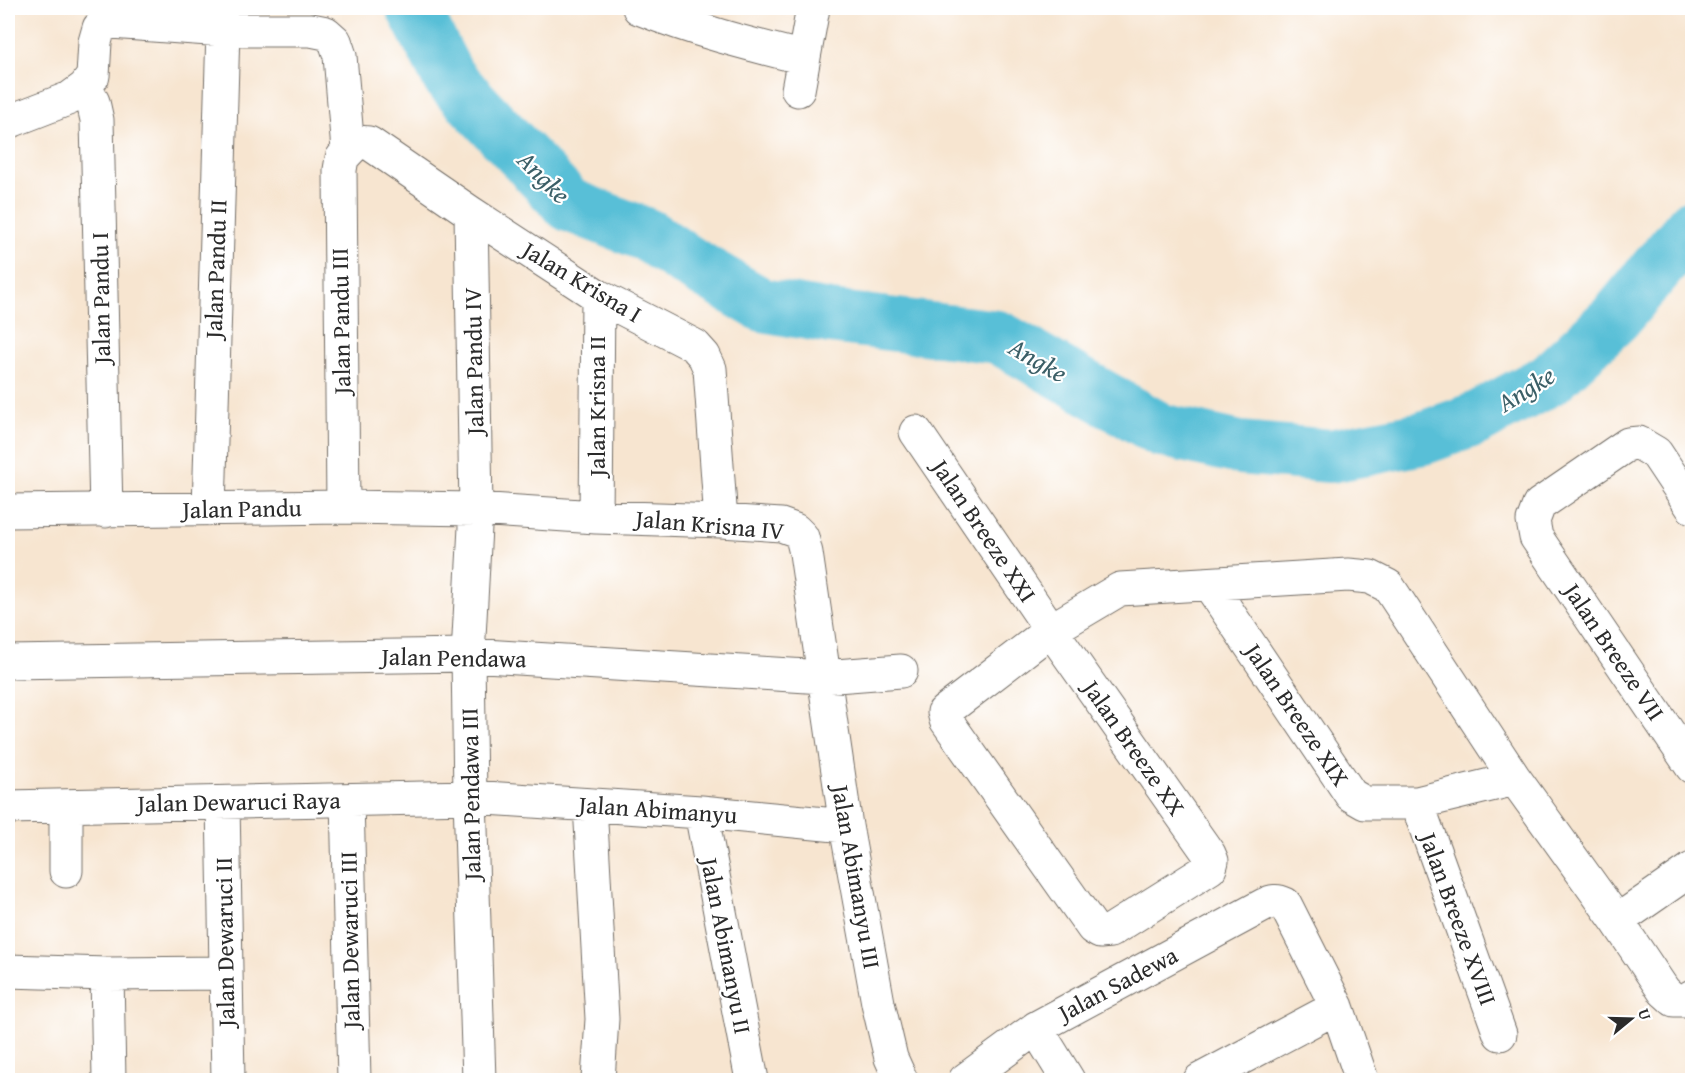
<svg xmlns="http://www.w3.org/2000/svg" width="1700" height="1088" font-family="'Gentium Book Plus',serif">
	<rect width="100%" height="100%" fill="#fff"/>
	<filter id="ink" filterUnits="userSpaceOnUse"><feTurbulence type="fractalNoise" baseFrequency=".0167" numOctaves="2"/><feDisplacementMap in="SourceGraphic" scale="12" xChannelSelector="R" yChannelSelector="G"/><feConvolveMatrix kernelMatrix="1 2 1 2 8 2 1 2 1" color-interpolation-filters="sRGB"/></filter>
	<filter id="wash" filterUnits="userSpaceOnUse"><feTurbulence type="fractalNoise" baseFrequency=".008" numOctaves="4" result="noise"/><feDisplacementMap in="SourceGraphic" scale="24" xChannelSelector="R" yChannelSelector="G"/><feGaussianBlur stdDeviation="1.35" result="paint"/><feColorMatrix in="noise" values="0 0 0 0 0 0 0 0 0 0 0 0 0 0 0 0 0 1.4 0 .05"/><feComposite in="paint" operator="in"/></filter>
	<g filter="url(#wash)">
		<rect width="100%" height="100%" fill="#f7e5d0"/>
		<g fill="none" stroke-linecap="round" stroke-linejoin="round">
			<!-- river -->
			<path stroke="#59bfd7" stroke-width="54" d="M413,8l36,70 120,127 78,30 43,28 72,42 68,12 168,20 163,93 79,18 90,8 93,-18 53,-19 74,-40 66,-62 76,-91"/>
		</g>
	</g>
	<g filter="url(#ink)">
		<g fill="none" stroke-linecap="round" stroke-linejoin="round">
			<defs>
				<path id="minor" d="M639,8c54,22 109,36 165,50
					M85,87l8,15 4,18 9,391
					M798,90l15,-82
					M8,122l62,-24 15,-11 8,-11 2,-34 4,-14 12,-6 112,8h88l15,3 9,8 5,15 8,94
					M471,213l5,296 -8,146 2,142 9,283
					M916,432l135,198 158,224 3,7 -2,7 -100,63 -10,1 -7,-4 -147,-208 -2,-8 107,-82 69,-41 228,-14 22,2 18,9 127,193 102,142 47,70 10,9h13l5,-4
					M343,507l-3,-337 2,-12 15,-16 12,1 102,70 127,83 97,50 9,10 6,13 11,152
					M1692,507l-36,-54 -17,-10 -11,1 -89,61 -6,16 3,16 156,230
					M209,509l14,-479
					M8,511l335,-4 133,2 120,8 125,4 60,4 14,5 7,7 4,16 40,273 32,177 13,55 10,22
					M596,517l2,-221
					M1209,584l142,211 14,8h52l98,-24
					M8,662l460,-7 355,22 78,-6
					M347,800l7,280
					M223,803l5,277
					M1417,803l83,231
					M590,805l12,214 -4,61
					M66,806v65
					M8,807l462,-10 231,15 145,14
					M701,812l51,268
					M1617,921l75,-52
					M8,971l99,3
					M1036,1028l32,52
					M109,1080l-2,-106 118,-1
					M965,1080l71,-52 228,-123c8,-4 13,-5 21,-1l52,103 25,73
					M1200,1080l137,-73"/>
			</defs>
			<!-- minor casing -->
			<use href="#minor" stroke="#726c65" stroke-width="35"/>
			<!-- minor -->
			<use href="#minor" stroke="#fff" stroke-width="33"/>
		</g>
	</g>
	<g text-anchor="middle" stroke-width="4.5" stroke-linejoin="round" paint-order="stroke">
		<!-- street labels -->
		<g font-size="24" fill="#2b2b2b" stroke="#fff">
			<text transform="translate(216 269) rotate(-88)" y="8">Jalan Pandu II</text>
			<text transform="translate(582 282) rotate(31)" y="8">Jalan Krisna I</text>
			<text transform="translate(101 298) rotate(-91)" y="8">Jalan Pandu I</text>
			<text transform="translate(341 321) rotate(-91)" y="8">Jalan Pandu III</text>
			<text transform="translate(474 361) rotate(-91)" y="8">Jalan Pandu IV</text>
			<text transform="translate(597 406) rotate(-90)" y="8">Jalan Krisna II</text>
			<text transform="translate(242 509) rotate(-1)" y="8">Jalan Pandu</text>
			<text transform="translate(710 525) rotate(5)" y="8">Jalan Krisna IV</text>
			<text transform="translate(984 531) rotate(56)" y="8">Jalan Breeze XXI</text>
			<text transform="translate(1614 652) rotate(56)" y="8">Jalan Breeze VII</text>
			<text transform="translate(454 658) rotate(1)" y="8">Jalan Pendawa</text>
			<text transform="translate(1297 715) rotate(56)" y="8">Jalan Breeze XIX</text>
			<text transform="translate(1134 748) rotate(55)" y="8">Jalan Breeze XX</text>
			<text transform="translate(471 794) rotate(-91)" y="8">Jalan Pendawa III</text>
			<text transform="translate(239 802) rotate(-1)" y="8">Jalan Dewaruci Raya</text>
			<text transform="translate(658 810) rotate(4)" y="8">Jalan Abimanyu</text>
			<text transform="translate(856 877) rotate(80)" y="8">Jalan Abimanyu III</text>
			<text transform="translate(1458 919) rotate(70)" y="8">Jalan Breeze XVIII</text>
			<text transform="translate(350 940) rotate(-91)" y="8">Jalan Dewaruci III</text>
			<text transform="translate(225 942) rotate(-91)" y="8">Jalan Dewaruci II</text>
			<text transform="translate(726 946) rotate(79)" y="8">Jalan Abimanyu II</text>
			<text transform="translate(1118 984) rotate(-28)" y="8">Jalan Sadewa</text>
		</g>
		<!-- water labels -->
		<g font-size="26" font-style="italic" fill="#3b5f67" stroke="#fff">
			<text transform="translate(544 177) rotate(45)" y="9">Angke</text>
			<text transform="translate(1038 360) rotate(30)" y="9">Angke</text>
			<text transform="translate(1526 389) rotate(-32)" y="9">Angke</text>
		</g>
	</g>
	<!-- margin -->
	<rect width="1700" height="1088" fill="none" stroke="#fff" stroke-width="30"/>
	<!-- north arrow -->
	<g transform="translate(1631 1019) rotate(71)" stroke="#ffffff" stroke-width="4.5" paint-order="stroke">
	<path d="M0-4.5L10 22L0 15L-10 22Z" fill="#2b2b2b"/>
	<text y="-9" font-size="16" font-weight="bold" text-anchor="middle" fill="#2b2b2b">U</text>
	</g>
</svg>
